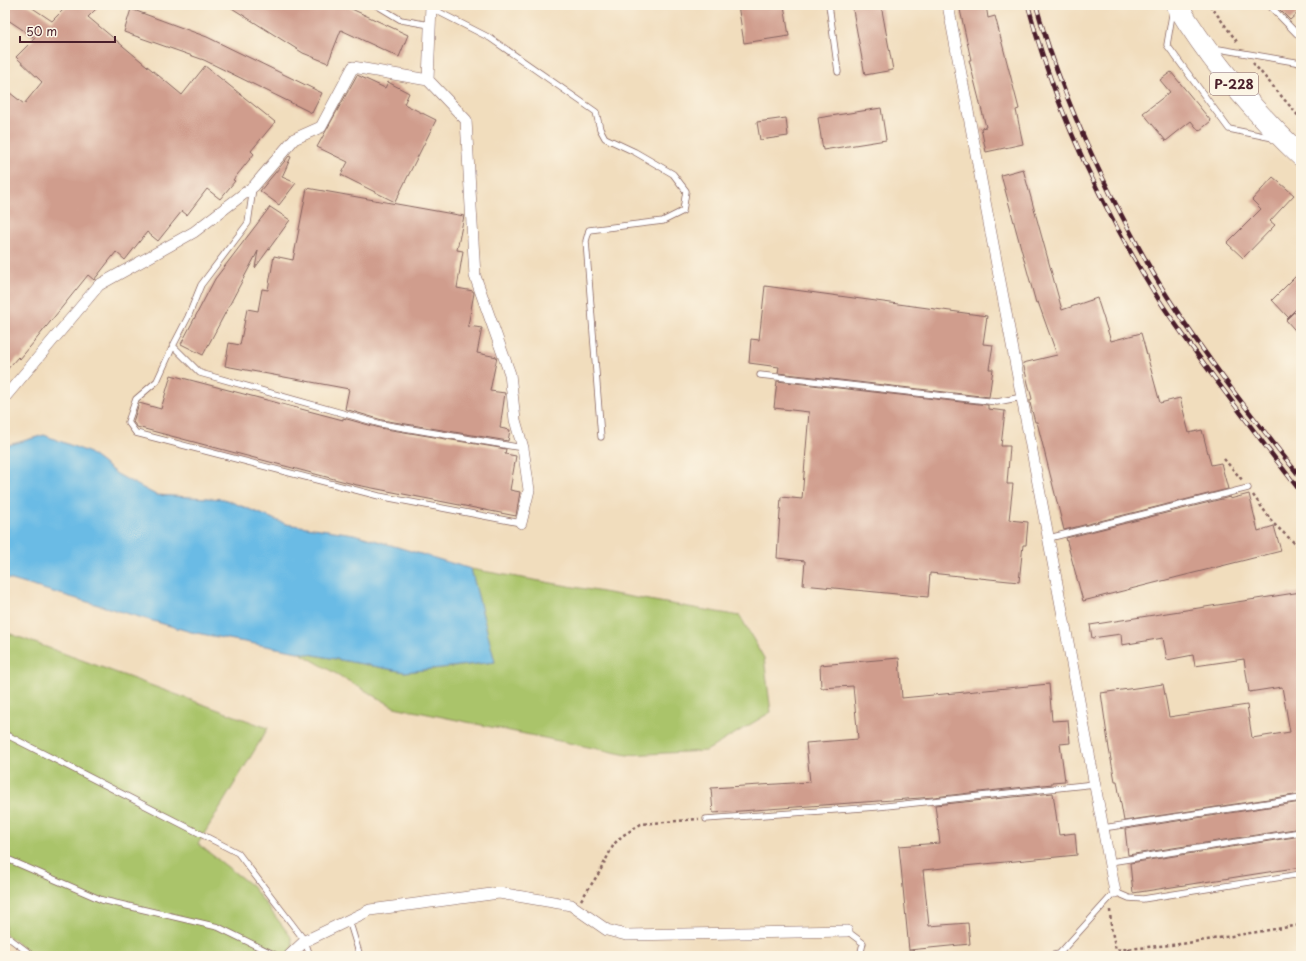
<svg xmlns="http://www.w3.org/2000/svg" width="1306" height="961" font-family="'Playpen Sans',sans-serif">
	<rect width="100%" height="100%" fill="#fcf5e5"/>
	<filter id="ink" filterUnits="userSpaceOnUse"><feTurbulence type="fractalNoise" baseFrequency=".025" numOctaves="2"/><feDisplacementMap in="SourceGraphic" scale="8" xChannelSelector="R" yChannelSelector="G"/><feConvolveMatrix kernelMatrix="1 2 1 2 8 2 1 2 1" color-interpolation-filters="sRGB"/></filter>
	<filter id="wash" filterUnits="userSpaceOnUse"><feTurbulence type="fractalNoise" baseFrequency=".012" numOctaves="4" result="noise"/><feDisplacementMap in="SourceGraphic" scale="16" xChannelSelector="R" yChannelSelector="G"/><feGaussianBlur stdDeviation="0.9" result="paint"/><feColorMatrix in="noise" values="0 0 0 0 0 0 0 0 0 0 0 0 0 0 0 0 0 1.4 0 .05"/><feComposite in="paint" operator="in"/></filter>
	<g filter="url(#wash)">
		<rect width="100%" height="100%" fill="#f1ddbd"/>
		<!-- green -->
		<path fill="#aac46a" stroke="#7a724a" d="M471,569l269,47 24,42 7,54 -65,39 -79,4 -233,-48 -96,-55 107,20 90,-10z
			M5,632l263,96 -70,116 54,42 39,51 4,19h-260l-30,-22z"/>
		<!-- water -->
		<path fill="#6abbe5" stroke="#5a6d88" d="M44,435l44,17 29,22 39,21 68,4 62,25 68,10 117,35 24,93 -90,10 -214,-40 -186,-54v-134l4,1z"/>
		<g id="blocks">
			<!-- building -->
			<path fill="#d09d8d" d="M5,5h23l24,16 16,-16h32l-12,12 94,78 23,-29 70,56 -24,29 3,3 -21,26 2,1 -15,18 -13,-10 -20,26 -5,-4 -24,30 -11,-9 -22,28 -9,-8 -22,28 -6,-5 -54,67 -14,17 -2,-2 -13,15v-283l19,15 18,-22 -26,-25 19,-19 -30,-20z
				M227,5h116l65,30 -9,22 -58,-27 -13,33 -25,-10z
				M738,5h46l5,31 -45,7z
				M852,5h29l12,65 -28,5z
				M959,5h27l2,13 7,-2 24,93 -3,1 7,34 -37,8 -5,-24 5,-1 -17,-67h2z
				M1275,5h26v5l-11,10z
				M131,9l76,28 115,56 -10,20 -108,-53 -80,-28z
				M1171,72l40,49 -12,10 -8,-10 -25,20 -23,-28 27,-21 -10,-12z
				M357,75l28,13 3,-6 21,11 -5,11 32,16 -41,82 -54,-27 7,-13 -31,-15z
				M881,108l5,32 -63,10 -5,-32z
				M786,118l2,18 -28,4 -3,-18z
				M289,156l2,1 -9,20 14,6 -17,22 -19,-14z
				M1023,169l39,141 35,-12 14,43 30,-8 19,70 20,-5 9,35 13,-3 9,35 10,-2 7,26 -164,41 -27,-108h-2l-5,-19v-3l2,-1 -9,-36 34,-8 -19,-53 -2,1 -35,-128z
				M1273,177l21,18 -24,26 5,4 -32,33 -16,-15 34,-34 -9,-9z
				M307,188l157,28 -7,34 6,1 -6,37 16,3 1,2 -6,33 14,2 -5,25 20,4 -7,34 15,2 -5,35 10,2 -2,11 -126,-21 -37,-11 4,-20 -124,-23 4,-23 11,2 7,-36 11,2 4,-22 6,1 6,-34 19,4z
				M270,207l20,13 -35,48 3,-17 -55,104 -22,-11 34,-65z
				M1301,271v33l-13,13 -16,-17z
				M765,286l222,30 -4,28 10,1 -4,24h4l-4,28 -211,-24 1,-6 -30,-4 2,-24 8,1z
				M1294,312l7,8v17l-15,-17z
				M171,375l172,45v-2l37,10 126,21 -1,5 11,2 -6,34 10,2 -4,24 -159,-31 -220,-58 -4,-5 6,-19 22,6z
				M777,381l211,24v4l17,2 -4,35h9l-3,38h6l-4,36 19,2 -2,23h-3l-4,37 -89,-9 -2,24 -125,-12 2,-24 -28,-3 4,-61 21,2 7,-87 -35,-4z
				M1249,494l9,37 16,-5 7,25 -198,50 -17,-63 164,-41v2z
				M1301,592v202l-177,27 -7,-40h-2l-6,-32 -8,-56 62,-9 6,33 78,-12 5,33 38,-6 -8,-45 -33,5 -5,-33 -49,7 -2,-11 -26,5 -4,-22 -41,7 -1,-11 -29,4 -2,-13z
				M899,658l3,40 147,-14 3,37 16,-1 2,23 -10,1 5,37 -13,1v2l-118,13 -221,16 -2,-25 99,-6 -4,-39 52,-4 -5,-53 -32,2 -1,-23z
				M1053,793l6,42 16,-2 2,22 -154,15 6,56 39,-3 2,21 -61,6 -10,-104 41,-3 -5,-38z
				M1301,802v26l-173,27 -3,-26z
				M1301,836v31l-168,26 -3,-30z"/>
		</g>
	</g>
	<g filter="url(#ink)">
		<use href="#blocks" fill-opacity="0" stroke="#84625e" stroke-width="1"/>
		<g fill="none" stroke-linecap="round" stroke-linejoin="round">
			<defs>
				<path id="lane" d="M376,5l25,15 29,5
					M829,5l9,67
					M1269,5l32,33
					M431,8l59,30 106,74 4,17 5,9 30,14 38,22 13,17 -3,20 -20,10 -74,9 -3,11 15,196
					M1173,9l-6,36 62,84 44,9
					M1213,48l88,15
					M253,188l-5,35 -47,62 -13,32 -15,29 27,27 181,51 142,24
					M173,346l-16,35 -21,18 -8,23 8,11 243,63 142,27
					M760,375l237,27 25,-5
					M1049,538l199,-50
					M5,734l233,119 67,88 5,15
					M706,819l171,-12 218,-23
					M1103,828l198,-30
					M5,858l97,42 116,27 59,29
					M1110,862l191,-30
					M349,920l11,36
					M847,931l16,12 -3,13
					M5,935l28,21
					M1049,956l10,-2 56,-62 14,6 14,1 158,-25"/>
				<path id="street" d="M948,5l167,887
					M428,80l38,40 9,156 35,98 5,46 8,28 6,42 -8,33
					M5,397l94,-112 95,-53 60,-46 40,-47 27,-12 32,-60 75,13 3,-75
					M289,956l16,-15 65,-31 129,-17 72,12 36,25 19,5 221,-4"/>
				<path id="highway" d="M1177,5c34,56 76,106 124,151"/>
			</defs>
			<!-- lane casing -->
			<use href="#lane" stroke="#84625e" stroke-width="7"/>
			<!-- street casing -->
			<use href="#street" stroke="#84625e" stroke-width="12"/>
			<!-- highway casing -->
			<use href="#highway" stroke="#84625e" stroke-width="22"/>
			<!-- path -->
			<path stroke="#84625e" stroke-width="2.5" stroke-dasharray="3 3" stroke-linecap="butt" d="M1210,5l28,38
				M1253,63l48,56
				M1224,459l19,22
				M1253,495l21,29 27,25
				M581,900l18,-27 15,-29 8,-8 19,-12 58,-5
				M1110,910l1,17 5,23 65,-6 120,-19
				M1129,949l1,7"/>
			<!-- lane -->
			<use href="#lane" stroke="#fff" stroke-width="5.5"/>
			<!-- street -->
			<use href="#street" stroke="#fff" stroke-width="11"/>
			<!-- highway -->
			<use href="#highway" stroke="#fff" stroke-width="21"/>
			<defs>
				<path id="rail" d="M1028,5c26,102 75,205 131,295 17,26 36,51 54,76 29,39 58,78 88,116
					M1036,5c18,66 44,127 74,188 18,35 36,70 57,103 40,63 87,123 134,182"/>
			</defs>
			<!-- rail casing -->
			<use href="#rail" stroke="#4a1f2b" stroke-width="4.5"/>
			<!-- rail -->
			<use href="#rail" stroke="#fcf5e5" stroke-width="3" stroke-dasharray="9" stroke-linecap="butt"/>
		</g>
	</g>
	<g text-anchor="middle" stroke-width="4" stroke-linejoin="round" paint-order="stroke">
		<!-- shield labels -->
		<rect fill="#fcf5e5" stroke="#7f5f63" stroke-width="1" x="1210" y="73" width="48" height="22" rx="3"/>
		<g font-size="13" font-weight="bold" fill="#4a1f2b">
			<text x="1234" y="89">Р-228</text>
		</g>
	</g>
	<!-- margin -->
	<rect width="1306" height="961" fill="none" stroke="#fcf5e5" stroke-width="20"/>
	<!-- scale -->
	<path d="M20 36v6h95v-6" fill="none" stroke="#4a1f2b" stroke-width="2"/>
	<text x="26" y="36" font-size="12" fill="#4a1f2b" stroke="#fcf5e5" stroke-width="3" paint-order="stroke">50 m</text>
</svg>
